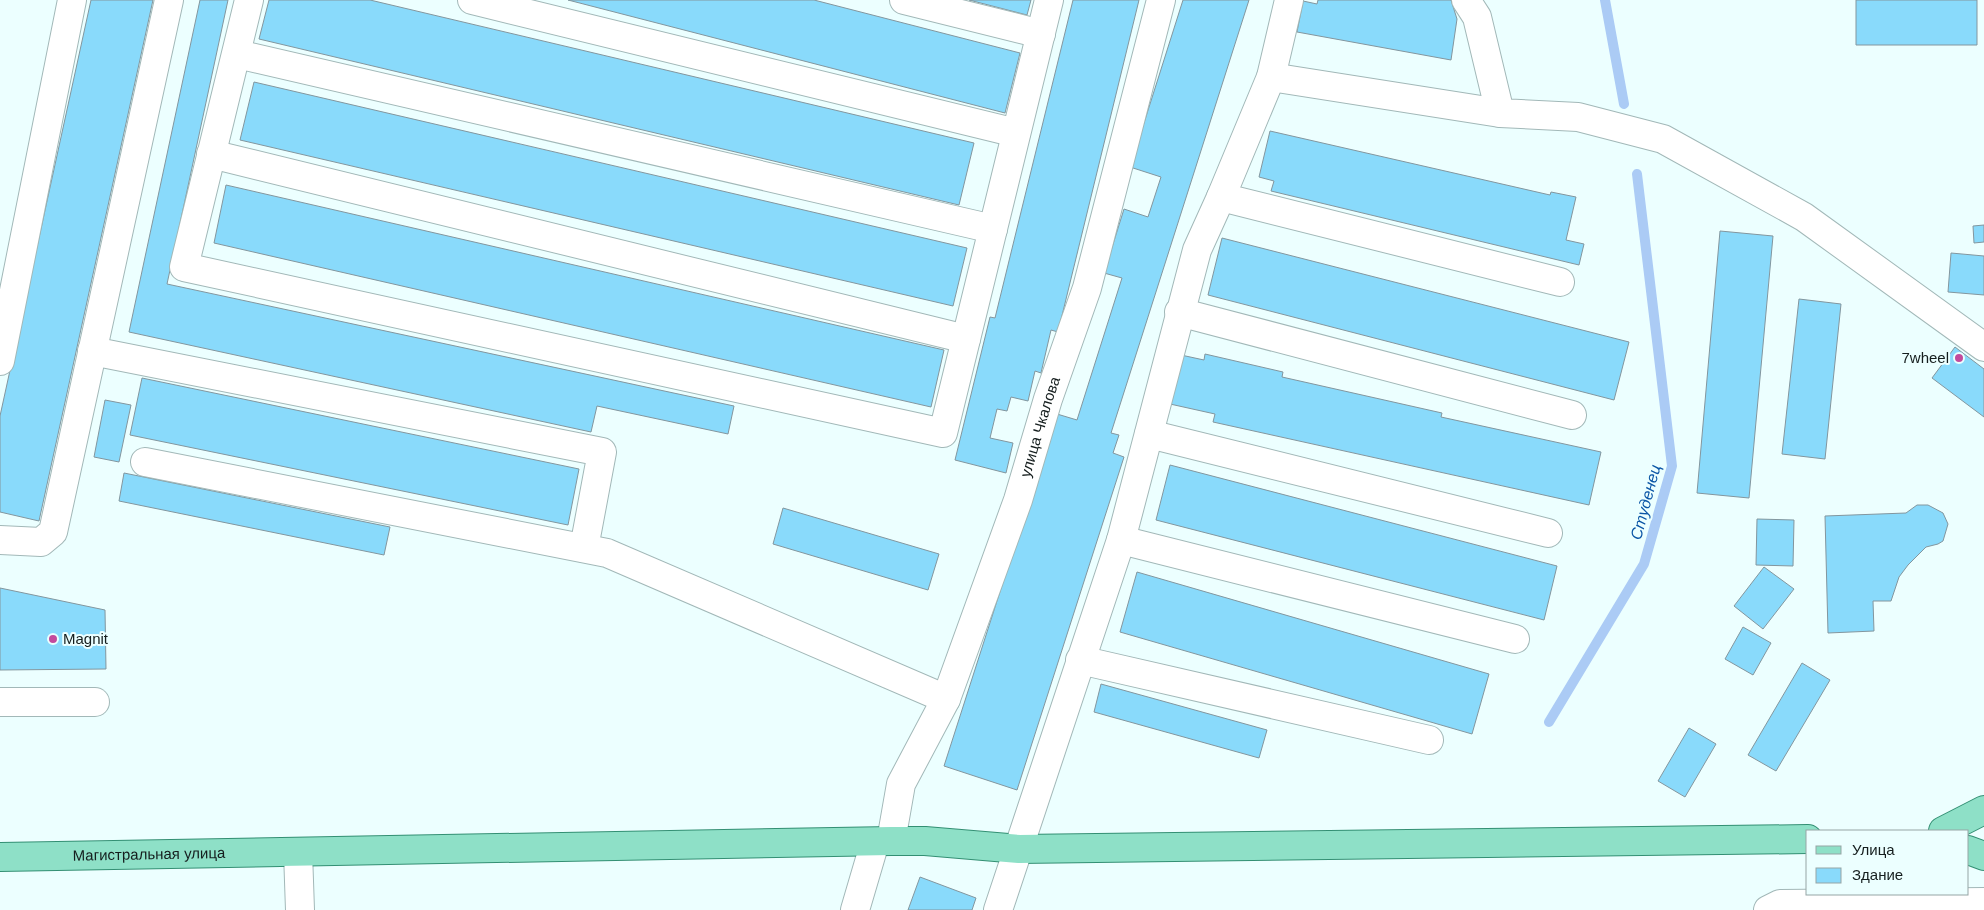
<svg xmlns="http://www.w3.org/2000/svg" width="1984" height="910" font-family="Arial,sans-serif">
	<rect width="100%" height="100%" fill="#ecffff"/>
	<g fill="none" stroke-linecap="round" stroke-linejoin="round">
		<!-- stream -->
		<path stroke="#abcbf5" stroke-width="10" d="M1605,0l19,104
			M1549,722l95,-158 28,-98 -35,-292"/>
	</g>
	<!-- building -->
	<path fill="#89dafb" stroke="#83969e" d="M91,0h62l-114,521 -39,-9v-96z
		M200,0h28l-61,284 567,122 -6,28 -131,-28 -6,26 -462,-100z
		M269,0h101l604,143 -15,62 -700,-166z
		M568,0h246l206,53 -15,60z
		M969,0h62l-4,15z
		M1073,0h66l-81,332 -7,-2 -10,43 -6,-2 -7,30 -17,-4 -4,14 -10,-2 -7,29 23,5 -7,30 -51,-13 35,-143 5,1z
		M1183,0h66l-138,433 8,2 -6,18 11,4 -107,333 -73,-24 113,-352 20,6 45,-142 -18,-5 20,-64 24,8 13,-40 -31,-10z
		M1318,0h133l6,19 -6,41 -154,-28 6,-31 14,3z
		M1856,0h121v45h-121z
		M254,82l713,166 -14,58 -713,-166z
		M1270,131l280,64 1,-3 25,5 -10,43 18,4 -5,21 -308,-74 3,-10 -15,-4z
		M226,185l718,165 -13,57 -717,-164z
		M1984,225v17l-10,1 -1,-17z
		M1720,231l53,5 -24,262 -52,-5z
		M1222,238l407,104 -15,58 -406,-105z
		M1951,253l33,3v39l-36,-3z
		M1799,299l42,5 -16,155 -43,-5z
		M1955,347l29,22v48l-52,-39z
		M1205,354l78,18 -1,5 160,36 -1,4 160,35 -12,53 -376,-83 2,-8 -45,-10 11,-49 23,5z
		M142,378l437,91 -11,56 -438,-90z
		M105,400l26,5 -12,57 -25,-5z
		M1170,465l387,101 -13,54 -388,-100z
		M124,473l266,54 -6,28 -265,-54z
		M1917,505h11l15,8 5,11 -5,17 -5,3 -12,3 -18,18 -9,12 -8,24h-18l1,30 -46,2 -3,-117 81,-3z
		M783,508l156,46 -11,36 -155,-46z
		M1757,519l37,1 -1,46 -37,-1z
		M1764,567l30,22 -31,40 -29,-23z
		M1137,572l352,102 -17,60 -352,-102z
		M0,588l105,22 1,59 -106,1z
		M1743,627l28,16 -18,32 -28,-16z
		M1802,663l28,17 -54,91 -28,-16z
		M1101,684l166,46 -8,28 -165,-46z
		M1689,728l27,16 -31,53 -27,-16z
		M920,877l56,21 -4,12h-64z"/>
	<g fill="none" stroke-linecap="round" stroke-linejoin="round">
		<defs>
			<g id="minor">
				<path d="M249,0l-65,267 759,166 106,-433"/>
				<path d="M472,0l544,133"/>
				<path d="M904,0l137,34"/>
				<path d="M1466,0l11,17 23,96 78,4 85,22 141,78 180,130"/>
				<path d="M237,54l756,175"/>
				<path d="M1271,77l229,36"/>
				<path d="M211,154l755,185"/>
				<path d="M1221,197l339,85"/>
				<path d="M1179,312l393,103"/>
				<path d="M92,351l510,101 -18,96"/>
				<path d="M0,361l72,-361"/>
				<path d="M1149,434l399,99"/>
				<path d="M145,462l462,91 339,146"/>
				<path d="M0,540l41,2 12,-10 116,-532"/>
				<path d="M1121,540l394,99"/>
				<path d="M1080,660l349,80"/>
				<path d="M0,702h95"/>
				<path id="s1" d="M891,841l10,-57 45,-85 72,-199 30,-101 39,-111 74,-288"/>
				<path d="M298,852l2,58"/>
				<path d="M855,910l20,-68"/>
				<path d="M998,910l123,-370 76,-290 24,-53 50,-120 18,-77"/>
				<path d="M1768,910l12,-6 204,-2"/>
			</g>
			<g id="major">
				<path d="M1943,831l41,-21"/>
				<path d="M1968,850l16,6"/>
				<path id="s2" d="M0,857l891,-16h34l94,8 789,-10"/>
			</g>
		</defs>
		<!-- minor casing -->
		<use href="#minor" stroke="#a2b8b8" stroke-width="30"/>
		<!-- major casing -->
		<use href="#major" stroke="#338f73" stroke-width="30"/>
		<!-- minor -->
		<use href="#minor" stroke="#fff" stroke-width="28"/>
		<!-- major -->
		<use href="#major" stroke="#8ee0c7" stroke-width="28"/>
	</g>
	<!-- markers -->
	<g fill="#c34a9d" stroke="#ecffff" stroke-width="2">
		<circle cx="1959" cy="358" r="5"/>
		<circle cx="53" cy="639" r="5"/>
	</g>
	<g text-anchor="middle" stroke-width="4" stroke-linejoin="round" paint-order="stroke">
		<!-- poi labels -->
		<g font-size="15" fill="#151e1e" stroke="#ecffff" text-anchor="end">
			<text x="1949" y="363">7wheel</text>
			<text x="63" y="644" text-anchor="start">Magnit</text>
		</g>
		<!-- street labels -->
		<g font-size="15" fill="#151e1e" stroke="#ecffff">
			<text dy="5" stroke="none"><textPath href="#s1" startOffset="442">улица Чкалова</textPath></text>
			<text dy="5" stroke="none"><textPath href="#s2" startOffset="149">Магистральная улица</textPath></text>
		</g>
		<!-- water labels -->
		<g font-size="16" font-style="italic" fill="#0b56a6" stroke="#ecffff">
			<text transform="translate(1645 502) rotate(-75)" y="6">Студенец</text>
		</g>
	</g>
	<!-- legend -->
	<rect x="1806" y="830" width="162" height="65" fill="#ecffff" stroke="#96a5a5"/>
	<rect x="1816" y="846" width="25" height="8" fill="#8ee0c7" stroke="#96a5a5"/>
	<text x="1852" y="855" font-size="15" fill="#151e1e">Улица</text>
	<rect x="1816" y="868" width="25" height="15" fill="#89dafb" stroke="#96a5a5"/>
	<text x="1852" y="880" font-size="15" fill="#151e1e">Здание</text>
</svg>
